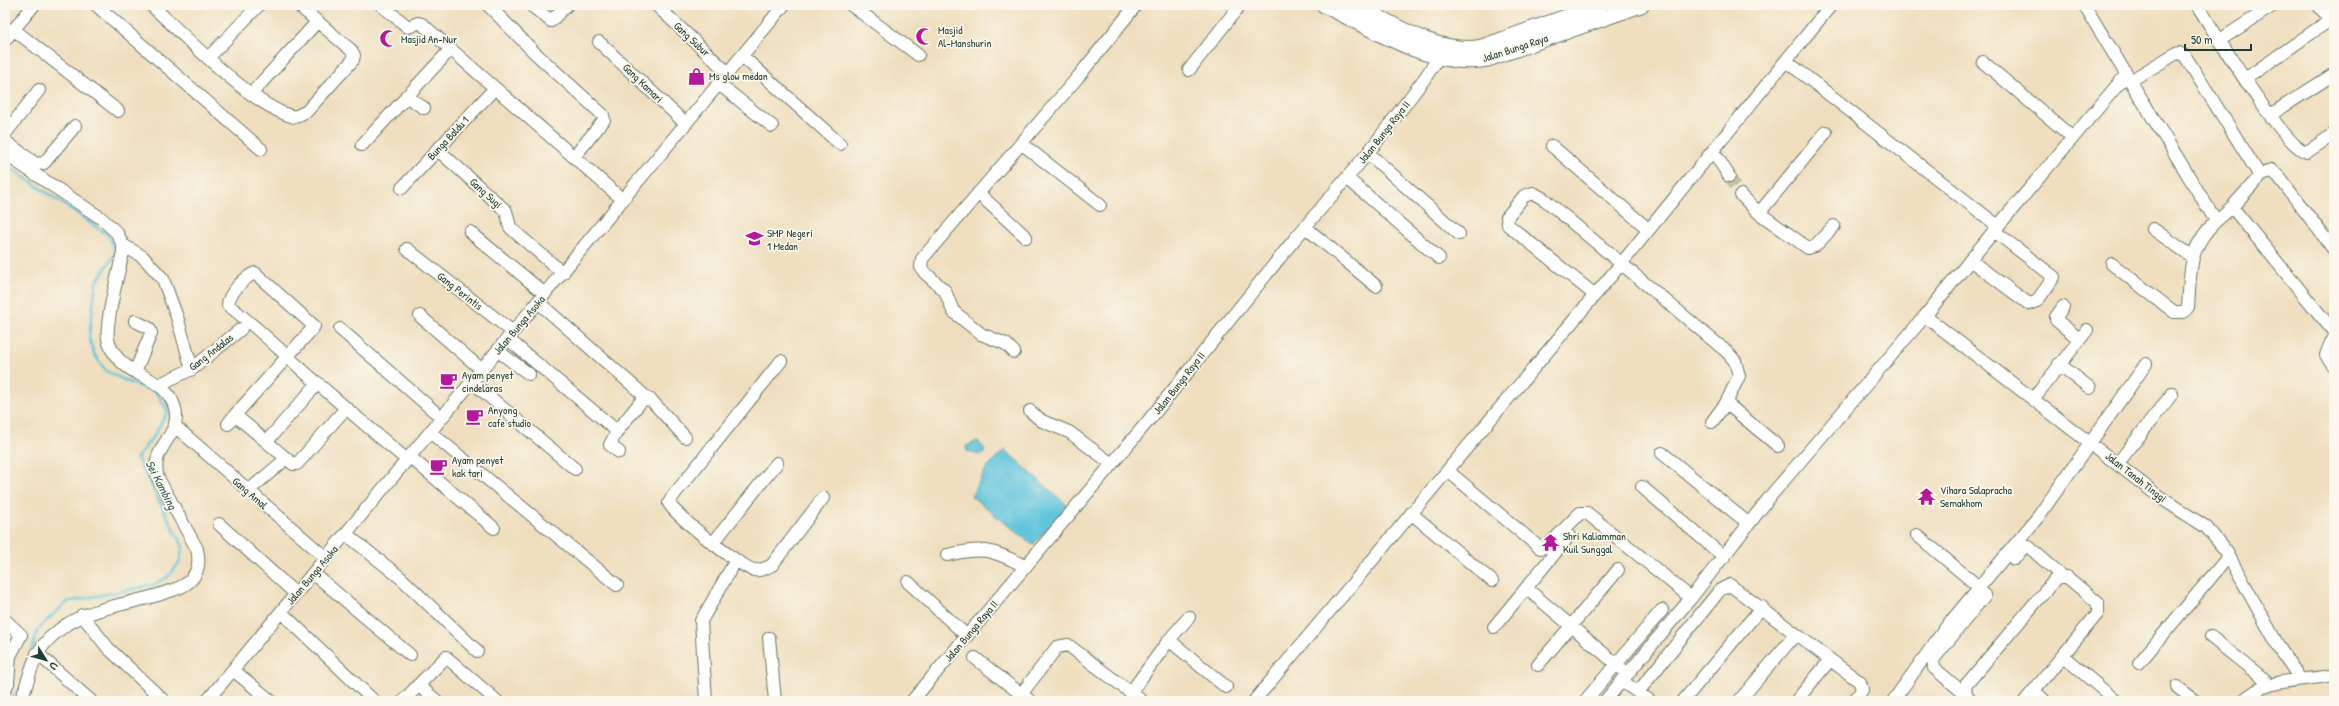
<svg xmlns="http://www.w3.org/2000/svg" width="2339" height="706" font-family="'Patrick Hand',sans-serif">
	<rect width="100%" height="100%" fill="#fbf7ec"/>
	<filter id="ink" filterUnits="userSpaceOnUse"><feTurbulence type="fractalNoise" baseFrequency=".025" numOctaves="2"/><feDisplacementMap in="SourceGraphic" scale="8" xChannelSelector="R" yChannelSelector="G"/><feConvolveMatrix kernelMatrix="1 2 1 2 8 2 1 2 1" color-interpolation-filters="sRGB"/></filter>
	<filter id="wash" filterUnits="userSpaceOnUse"><feTurbulence type="fractalNoise" baseFrequency=".012" numOctaves="4" result="noise"/><feDisplacementMap in="SourceGraphic" scale="16" xChannelSelector="R" yChannelSelector="G"/><feGaussianBlur stdDeviation="0.9" result="paint"/><feColorMatrix in="noise" values="0 0 0 0 0 0 0 0 0 0 0 0 0 0 0 0 0 1.4 0 .05"/><feComposite in="paint" operator="in"/></filter>
	<g filter="url(#wash)">
		<rect width="100%" height="100%" fill="#efdfbf"/>
		<!-- built -->
		<path fill="#f2d4be" d="M2276,684l6,17h-36z"/>
		<!-- water -->
		<path fill="#60c5dd" stroke="#408188" d="M978,441l7,9 -2,3 -4,2 -12,-4 -1,-5z
			M1005,450l62,55 -34,40 -62,-49 16,-29z"/>
		<g fill="none" stroke-linecap="round" stroke-linejoin="round">
			<!-- stream -->
			<path stroke="#60c5dd" stroke-width="2.5" d="M5,164l103,71 8,17 -20,31 -7,54 5,17 12,17 20,10 30,11 12,19 -13,23 -18,24 46,89 -4,16 -11,14 -16,8 -85,17 -29,27 -7,24
				M9,701l11,-11"/>
		</g>
	</g>
	<g filter="url(#ink)">
		<g fill="none" stroke-linecap="round" stroke-linejoin="round">
			<!-- minor-tunnel -->
			<path stroke="#c5bfa3" stroke-width="12" stroke-dasharray="12 6" stroke-linecap="butt" d="M1729,176l12,19"/>
			<defs>
				<path id="minor" d="M96,5l165,144
					M151,5c33,30 104,104 144,112l12,-6 46,-51 1,-5 -3,-5 -53,-45
					M381,5l27,22 10,-4 4,1 201,176
					M488,5l47,48 68,62 1,5 -30,37
					M531,5l20,16 16,-16
					M656,5l72,68
					M851,5l67,50
					M2084,5l132,216 16,-14 28,-31 11,-6 8,7 55,73
					M2197,5c16,24 87,144 110,147l27,-18
					M2318,5l16,19
					M13,29l105,82
					M5,40l29,-35
					M2220,40l54,-35
					M599,42l87,82
					M742,56l98,88
					M209,57l50,-52
					M1786,61l212,165
					M1983,62l90,76
					M1189,70l51,-65
					M2245,79l85,-59
					M2130,81l45,-27 4,-1 6,3 75,120
					M719,84l53,42
					M251,94l66,-72
					M406,96l18,12
					M2270,115l64,-41
					M5,134l34,-44
					M5,141l31,23 8,-1 31,-37
					M1021,143l79,62
					M362,145l88,-95
					M1552,146l96,83
					M437,149l69,62 4,16 5,5 48,41
					M1713,151l16,25
					M1368,153l91,81
					M5,154l96,64 16,15 6,12v7c-4,19 -18,70 -15,87 3,16 17,28 31,35 15,7 29,15 35,31 11,31 -26,40 -16,73l39,71c3,13 2,26 -11,35 -7,5 -17,7 -25,10 -31,10 -67,13 -95,31 -35,24 -32,40 -45,76
					M1347,178l92,80
					M402,188l93,-100
					M978,193l48,44
					M1741,195l18,18 49,35 7,-2 19,-20
					M2232,207l102,125
					M1759,213l67,-81
					M1305,227l71,59
					M2153,229l40,28
					M470,232l75,62
					M123,245l20,12 20,22 14,38 15,52
					M407,249l106,83
					M1970,260l59,44 8,-3 17,-24 -60,-46
					M2112,264l62,48h10l4,-5c3,-37 -1,-58 28,-86
					M1595,295l-87,-70 -1,-8 17,-21 9,-3 11,6 183,153 8,9 4,15 -13,27 -14,19
					M538,302l109,96
					M2063,307l-7,10v3l23,19
					M420,316l62,54
					M1925,316l236,182 45,29 20,24 54,98 20,30
					M340,329l102,89
					M2334,335l-8,20 8,11
					M508,339l109,92 26,-32 8,1 34,37
					M498,351l31,23
					M1014,352l-8,-8 -25,-10 -28,-23 -8,-20 -21,-19 -3,-5 1,-8 156,-182 58,-72
					M781,361l-108,135 -4,7c4,11 73,65 85,67 7,1 12,-2 18,-5l51,-67
					M2059,364l31,24
					M135,372l16,-39 -2,-5 -14,-7
					M472,382l103,87
					M160,384l32,-15 49,-40
					M2034,398l53,-68
					M1726,403l52,43
					M1030,411l12,10 27,11 43,32
					M235,415l58,49h4l49,-56
					M228,424l7,-9 78,-87 1,-2 -59,-53c-10,4 -27,21 -27,32 29,22 54,47 81,71 32,28 65,56 98,84
					M176,427l150,131
					M617,431l-7,14 9,7
					M430,432l187,153
					M267,441l51,-58
					M1662,453l87,71
					M410,457l84,71
					M2118,463l54,-69
					M1448,471l92,77 7,-1 33,-34h7l104,85
					M1642,487l82,70
					M248,491l32,-27
					M1411,513l81,68
					M219,524l77,70
					M346,534l55,44 76,73
					M1917,535l63,53
					M713,543l64,-80
					M947,555c38,-9 44,-5 78,11
					M2014,559l10,-12h5l33,29
					M313,573l97,82
					M908,582l59,54
					M1526,588l102,86
					M281,612l93,89
					M82,615l26,33 56,53
					M5,620l16,15 -11,21 -2,27 -3,6
					M1494,627l75,-91
					M2211,637l59,47
					M769,638l6,63
					M1169,640l20,-23
					M37,653l54,48
					M2063,656l53,45
					M975,658l55,43
					M2139,663l90,-107
					M1538,665l80,-95
					M233,670l38,31
					M1622,681l28,20
					M418,685l19,16
					M2177,687l19,14
					M2034,691l11,10
					M1131,692l38,-52 57,47
					M1638,692l82,-102 10,-5 130,97 2,8 -8,11
					M1966,695l-32,-27 -1,-8 52,-65
					M207,701l577,-696
					M403,701l43,-44 51,44
					M706,701l-5,-80 35,-61
					M912,701l237,-281 145,-180 74,-87 57,-75 13,-20
					M1016,701l41,-54 11,-2 74,56
					M1254,701l367,-437 210,-259
					M1585,701l77,-91
					M1605,701l86,-103 82,-105 152,-177 73,-90 128,-151
					M1683,701l79,-94
					M1739,701l56,-66
					M1796,701l34,-41
					M1893,701l54,-75 91,-109 108,-153
					M1972,701l-6,-6 -1,-9 92,-109h10l31,26v10l-73,88
					M2243,701c25,-25 59,-19 91,-26"/>
				<path id="major" d="M1324,5c48,23 110,65 164,54l153,-54
					M1356,5c36,19 84,51 126,42l118,-42"/>
			</defs>
			<!-- minor casing -->
			<use href="#minor" stroke="#687665" stroke-width="14"/>
			<!-- major casing -->
			<use href="#major" stroke="#687665" stroke-width="17"/>
			<!-- minor -->
			<use href="#minor" stroke="#fff" stroke-width="12"/>
			<!-- major -->
			<use href="#major" stroke="#fff" stroke-width="15"/>
		</g>
	</g>
	<!-- icons -->
	<defs>
		<symbol id="mosque-bare" viewBox="-9 -9 18 18"><path d="M3.5-4.9A6 6 0 1 0 3.5 4.9A5 5 0 1 1 3.5-4.9Z" fill="#b5179e" stroke="#fbf7ec" stroke-width="2.5" paint-order="stroke"/></symbol>
		<symbol id="shop-bare" viewBox="-9 -9 18 18"><path d="M-5-2.5h2.3a2.7 3.5 0 0 1 5.4 0H5L5.5 6h-11ZM-1.5-2.5h3a1.5 2.3 0 0 0-3 0Z" fill="#b5179e" stroke="#fbf7ec" stroke-width="2.5" paint-order="stroke"/></symbol>
		<symbol id="school-bare" viewBox="-9 -9 18 18"><path d="M0-5L7-2L0 1L-7-2ZM-4 1L0 2.5L4 1V4Q0 6-4 4Z" fill="#b5179e" stroke="#fbf7ec" stroke-width="2.5" paint-order="stroke"/></symbol>
		<symbol id="cafe-bare" viewBox="-9 -9 18 18"><path d="M-5.5-4.5H6V0H3Q3 3.5 0 3.5H-2.5Q-5.5 3.5-5.5 0ZM3-3.2v2h1.7v-2ZM-6 4.5H4V6H-6Z" fill="#b5179e" stroke="#fbf7ec" stroke-width="2.5" paint-order="stroke"/></symbol>
		<symbol id="temple-bare" viewBox="-9 -9 18 18"><path d="M0-6L5-2H3V0L6.5 2.5H4V6H1.5V3h-3V6H-4V2.5H-6.5L-3 0V-2H-5Z" fill="#b5179e" stroke="#fbf7ec" stroke-width="2.5" paint-order="stroke"/></symbol>
	</defs>
	<g fill-rule="evenodd">
		<use href="#mosque-bare" x="912" y="24" width="25" height="25"/>
		<use href="#mosque-bare" x="376" y="26" width="25" height="25"/>
		<use href="#shop-bare" x="684" y="64" width="25" height="25"/>
		<use href="#school-bare" x="742" y="226" width="25" height="25"/>
		<use href="#cafe-bare" x="436" y="368" width="25" height="25"/>
		<use href="#cafe-bare" x="462" y="404" width="25" height="25"/>
		<use href="#cafe-bare" x="426" y="454" width="25" height="25"/>
		<use href="#temple-bare" x="1914" y="484" width="25" height="25"/>
		<use href="#temple-bare" x="1538" y="530" width="25" height="25"/>
	</g>
	<g text-anchor="middle" stroke-width="3.5" stroke-linejoin="round" paint-order="stroke">
		<!-- poi labels -->
		<g font-size="11" fill="#1f3d34" stroke="#fbf7ec" text-anchor="start">
			<text x="938" y="34">Masjid<tspan x="938" dy="13">Al-Manshurin</tspan></text>
			<text x="401" y="43">Masjid An-Nur</text>
			<text x="709" y="80">Ms glow medan</text>
			<text x="767" y="237">SMP Negeri<tspan x="767" dy="13">1 Medan</tspan></text>
			<text x="462" y="379">Ayam penyet<tspan x="462" dy="13">cindelaras</tspan></text>
			<text x="488" y="414">Anyong<tspan x="488" dy="13">cafe studio</tspan></text>
			<text x="452" y="464">Ayam penyet<tspan x="452" dy="13">kak tari</tspan></text>
			<text x="1940" y="494">Vihara Salapracha<tspan x="1940" dy="13">Semakhom</tspan></text>
			<text x="1563" y="540">Shri Kaliamman<tspan x="1563" dy="13">Kuil Sunggal</tspan></text>
		</g>
		<!-- street labels -->
		<g font-size="11" fill="#1f3d34" stroke="#fbf7ec">
			<text transform="translate(692 39) rotate(43)" y="4">Gang Subur</text>
			<text transform="translate(1515 48) rotate(-18)" y="4">Jalan Bunga Raya</text>
			<text transform="translate(643 83) rotate(44)" y="4">Gang Kamari</text>
			<text transform="translate(1384 132) rotate(-52)" y="4">Jalan Bunga Raya II</text>
			<text transform="translate(448 138) rotate(-47)" y="4">Bunga Baldu 1</text>
			<text transform="translate(486 193) rotate(42)" y="4">Gang Sugi</text>
			<text transform="translate(460 291) rotate(38)" y="4">Gang Perintis</text>
			<text transform="translate(519 325) rotate(-50)" y="4">Jalan Bunga Asoka</text>
			<text transform="translate(211 352) rotate(-38)" y="4">Gang Andalas</text>
			<text transform="translate(1179 383) rotate(-52)" y="4">Jalan Bunga Raya II</text>
			<text transform="translate(2136 477) rotate(38)" y="4">Jalan Tanah Tinggi</text>
			<text transform="translate(250 493) rotate(41)" y="4">Gang Amal</text>
			<text transform="translate(312 575) rotate(-50)" y="4">Jalan Bunga Asoka</text>
			<text transform="translate(971 631) rotate(-50)" y="4">Jalan Bunga Raya II</text>
		</g>
		<!-- water labels -->
		<g font-size="12" font-style="italic" fill="#2f5f5e" stroke="#fbf7ec">
			<text transform="translate(161 485) rotate(63)" y="4">Sei Kambing</text>
		</g>
	</g>
	<!-- margin -->
	<rect width="2339" height="706" fill="none" stroke="#fbf7ec" stroke-width="20"/>
	<!-- north arrow -->
	<g transform="translate(46 660) rotate(127)" stroke="#fbf7ec" stroke-width="3" paint-order="stroke">
	<path d="M0-3L7 15L0 10L-7 15Z" fill="#1f3d34"/>
	<text y="-6" font-size="11" font-weight="bold" text-anchor="middle" fill="#1f3d34">U</text>
	</g>
	<!-- scale -->
	<path d="M2185 44v6h66v-6" fill="none" stroke="#1f3d34" stroke-width="2"/>
	<text x="2191" y="44" font-size="12" fill="#1f3d34" stroke="#fbf7ec" stroke-width="3" paint-order="stroke">50 m</text>
</svg>
